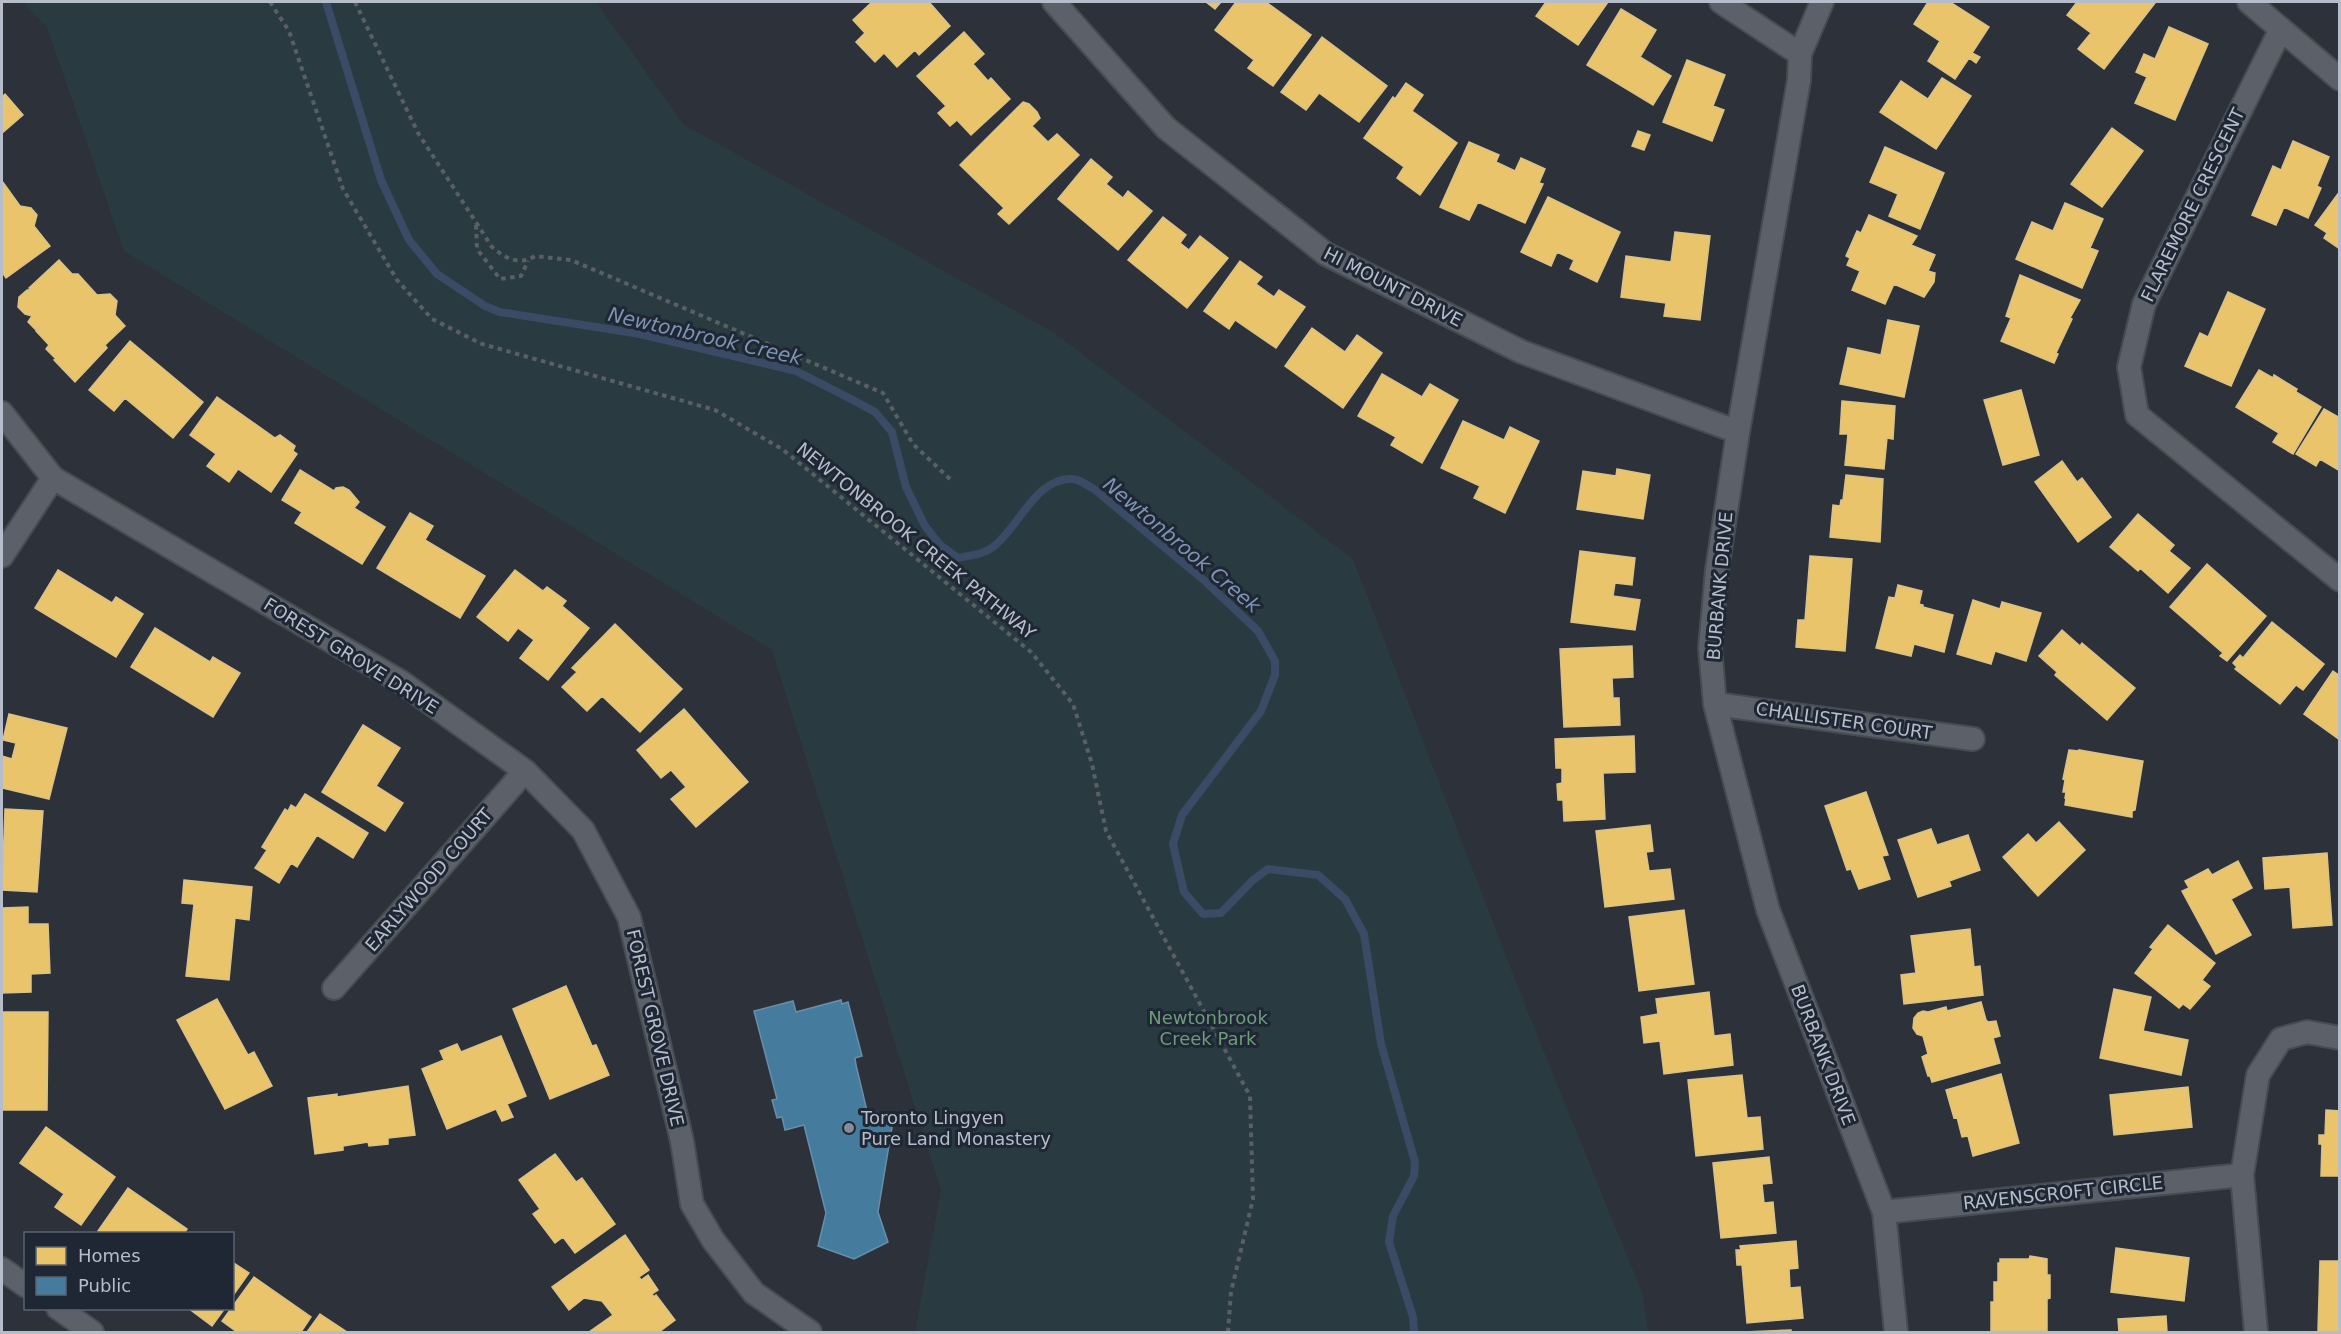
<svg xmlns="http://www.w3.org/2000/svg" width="2341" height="1334" font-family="'DejaVu Sans',sans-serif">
	<rect width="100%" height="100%" fill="#2c313a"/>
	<!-- green -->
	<path fill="#293b40" d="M21,2h575l87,122 373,210 297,225 172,446 118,290 5,37h-733l26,-142 -169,-540 -648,-399 -77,-224z"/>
	<!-- homes -->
	<path fill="#e9c46a" stroke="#dac287" stroke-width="1.5" d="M872,2h57l21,24 -31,29 -4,-5 -18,17 -13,-14 -9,9 -19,-20 9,-9 -12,-13z
		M1206,2h15l-6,7z
		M1236,2h30l45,33 -38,51 -25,-18 6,-8 -39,-30z
		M1546,2h62l-30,43 -42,-29z
		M1928,2h22l39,25 -17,26 8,4 -4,6 -7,-5 -14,21 -27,-18 12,-20 -26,-17z
		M2077,2h76l2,1 -51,66 -26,-20 13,-16 -24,-18z
		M1621,9l35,21 -16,27 31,19 -18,29 -66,-40z
		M2169,27l39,17 -33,76 -40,-17 12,-26 -11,-5 8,-18 11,5z
		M964,32l20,22 -11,10 15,17 3,-3 19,21 -39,36 -14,-15 -7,6 -12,-13 8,-7 -29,-30z
		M1322,37l65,49 -28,36 -40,-29 -13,17 -25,-18z
		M1687,60l38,15 -12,31 11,4 -12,31 -49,-19z
		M1942,78l29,18 -35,53 -56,-37 21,-31 27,18z
		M1406,83l17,12 -11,16 45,32 -37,52 -23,-17 7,-11 -40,-29 29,-41 2,2z
		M5,94l18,21 -21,18v-36z
		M1023,102l6,2 8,8 3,6 -8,8 16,16 9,-8 22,21 -70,69 -11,-10 6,-6 -44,-43z
		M2112,128l31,23 -41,56 -31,-23z
		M1638,131l12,4 -6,15 -12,-4z
		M2293,141l36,16 -12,29 4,2 -13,30 -24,-11 -8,18 -24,-10 21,-49 8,4z
		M1469,142l30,13 -3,7 19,9 6,-13 24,11 -6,14 4,1 -18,39 -47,-21 -9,18 -29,-13z
		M1885,147l59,26 -24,56 -31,-13 9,-22 -28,-12z
		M1091,159l21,18 -6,7 17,14 5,-7 24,20 -34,39 -60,-51z
		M2,181l18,25 11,2 6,7 -3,11 16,20 -44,32 -4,-6z
		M2340,191v58l-16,-11 3,-5 -12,-8z
		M1548,197l72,35 -23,50 -27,-13 4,-9 -17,-8 -6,14 -30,-14z
		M2065,203l38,16 -13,29 8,3 -16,37 -66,-29 16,-37 21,9z
		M1869,215l48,21 -6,9 24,10 -7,16 7,2 -1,9 -10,15 -30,-13 -9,20 -33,-14 8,-19 -13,-6 3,-7 -4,-2 11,-25 4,2z
		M1163,217l23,18 -6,8 9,7 11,-14 28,22 -41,50 -59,-48z
		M1675,232l35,4 -10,84 -36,-4 2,-13 -45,-6 5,-41 45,6z
		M59,260l13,14h6l19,21 13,-1 7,7 -2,14 10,11 -20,19 2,3 -32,34 -21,-22 2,-1 -10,-10 3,-4 -13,-14 5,-5 -5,4 -8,-8 4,-6 -7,-2 -7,-7 1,-10 8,-7h4l-2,-2z
		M1240,261l22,16 -6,7 18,13 5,-7 26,17 -29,41 -41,-28 -6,9 -25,-18z
		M2020,275l60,25 -10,18 2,1 -16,34 2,1 -4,9 -53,-22 10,-23 -5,-2z
		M2228,292l37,17 -34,77 -46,-20 15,-33 8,4z
		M1888,320l31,6 -15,71 -64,-13 8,-36 33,7z
		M1312,328l33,24 12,-17 25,18 -39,55 -58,-42z
		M130,341l73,61 -30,36 -48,-40 -11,13 -25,-21z
		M2259,370l14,8 1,-3 23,14 -1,3 25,15 -28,47 -20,-12 6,-9 -43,-26z
		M1382,374l40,23 8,-13 28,16 -36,63 -31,-18 5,-8 -38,-21z
		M2021,390l18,65 -36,10 -19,-65z
		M217,397l58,41 5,-3 15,11 -2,5 4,3 -26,38 -33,-23 -9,13 -22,-16 9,-12 -26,-19z
		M1842,401l53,5 -2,33 -6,-1 -3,31 -39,-4 3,-31h-8z
		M2324,409l16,9v53l-20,-12 -4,7 -20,-12z
		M1463,421l41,19 6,-13 29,14 -34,72 -31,-15 6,-12 -39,-18z
		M2062,461l15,21 5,-4 29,39 -33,25 -43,-60z
		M1617,469l33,6 -7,44 -66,-10 6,-38 33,5z
		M300,470l34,21 2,-3 7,-1 6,3 10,12 -5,6 31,19 -23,37 -67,-41 7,-11 -20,-12z
		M1846,475l37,4 -3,63 -50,-5 3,-32 7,1 1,-6h2z
		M410,513l23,13 -8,14 60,36 -25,42 -83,-50z
		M2138,514l36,31 -5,6 21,17 -22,25 -28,-25 -2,3 -28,-24z
		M1580,551l55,7 -3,27 -17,-2 -2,13 27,4 -5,30 -64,-8z
		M1810,556l42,3 -7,92 -49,-4 2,-27h7z
		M2207,564l59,52 -39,45 -7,-5 3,-3 -53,-46z
		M58,570l54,33 4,-6 27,17 -27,43 -81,-49z
		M515,570l28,21 4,-4 19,14 -4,5 27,22 -41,52 -28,-22 14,-18 -16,-12 -10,13 -31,-24z
		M1898,585l24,6 -3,13 4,1v2l30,8 -9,37 -30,-8 -3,12 -35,-8 13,-51 6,1z
		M1973,600l27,9 2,-7 39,11 -15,48 -31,-10 -4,13 -34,-10z
		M2272,622l52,42 -21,26 -7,-5 -16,19 -45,-35 2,-2 -4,-4 7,-8 3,3z
		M615,624l67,65 -42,43 -38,-36 -15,15 -25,-24 15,-15 -5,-4z
		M155,628l55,34 3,-5 27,16 -27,44 -82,-50z
		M2062,630l18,16 2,-3 53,45 -28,32 -52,-45 2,-3 -18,-16z
		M1632,646l1,31 -21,1 1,20h6l1,27 -56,2 -4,-78z
		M2333,671l7,5v64l-36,-26z
		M684,709l64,73 -52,45 -25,-28 15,-12 -15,-17 -10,8 -24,-28z
		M9,714l58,14 -18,71 -47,-11v-32l10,3 4,-16 -13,-3z
		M363,725l37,23 -24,38 27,17 -18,28 -63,-39z
		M1634,736l1,36 -32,1 2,46 -41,2 -1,-21h-5l-1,-16 5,-1v-15h-6l-1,-29z
		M2069,750l10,1v-1l64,11 -8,49 -3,1v6l-67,-12 1,-7h-1l1,-6h-3l2,-12 -2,-1z
		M1866,792l22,63 -6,1 8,23 -31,10 -8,-20 -4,1 -22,-64z
		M305,794l63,39 -15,25 -36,-23 -20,32 -6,-4 -12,20 -24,-15 12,-18 -5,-3 23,-38 3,2 3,-6 5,3z
		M5,809l38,2 -6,81 -35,-2z
		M2059,822l26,28 -47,46 -35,-39 25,-23 8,9z
		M1650,825l3,26 -7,1 3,19 21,-2 4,30 -69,8 -9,-76z
		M1931,829l6,16 31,-10 12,35 -31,11 2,5 -33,11 -20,-57z
		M2327,853l5,72 -39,3 -3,-41 -25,2 -2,-31z
		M2238,861l14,27 -21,11 20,36 -35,19 -34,-63 7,-3 -4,-7 23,-12 4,6z
		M184,880l68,7 -3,33 -14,-2 -6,62 -43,-4 8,-72 -12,-1z
		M28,907v17h20l2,49 -19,1v18l-29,1v-85z
		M1684,910l10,74 -55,7 -10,-74z
		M2168,925l47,38 -13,17 8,6 -20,23 -7,-5 -4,4 -44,-35 18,-24 -3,-2z
		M1970,929l4,38 6,-1 3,29 -79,9 -3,-29 15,-2 -5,-37z
		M566,986l26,60 4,-1 13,30 -59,24 -37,-90z
		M2114,989l37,8 -8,34 45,9 -7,35 -81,-17z
		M1709,992l5,44 16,-2 3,31 -69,9 -4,-33 -16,2 -3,-26 17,-3 -2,-15z
		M217,999l31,56 6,-3 18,34 -47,23 -48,-89z
		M1981,1002l5,18 2,2 8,-1 4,15 -7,2 7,25 -68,19 -2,-6h-2l-6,-19 6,-3 -5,-18 -6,-2 -4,-6 1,-10 4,-5 5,-2 5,1 18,-5 1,4z
		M3,1012h45l-1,98h-45z
		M501,1036l25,60 -19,8 6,13 -11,4 -6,-12 -49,20 -25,-60 22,-9 -4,-9 17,-7 4,8z
		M2001,1074l18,69 -46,13 -5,-20 -6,1 -5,-20 -3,1 -8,-28z
		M1742,1075l5,43 13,-1 3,32 -67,7 -8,-76z
		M408,1086l7,49 -27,3v6l-19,2 -1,-4 -25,4v4l-28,4 -7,-56 29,-4v3z
		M2188,1087l4,40 -78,8 -4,-40z
		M2326,1110l14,1v65h-19l1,-32h-3v-9h6z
		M46,1127l69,50 -34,48 -26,-18 9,-13 -44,-31z
		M555,1154l21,28 6,-4 33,46 -40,29 -12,-16 -8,6 -22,-29 7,-5 -21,-29z
		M1769,1157l3,26 -10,1 2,19 9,-1 3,31 -55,5 -8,-75z
		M128,1188l59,41 -3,5h-83l-3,-3z
		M625,1235l24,35 -10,7 2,3 7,-5 10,15 -6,4 2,3 2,-2 19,25 -16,12h-70l24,-17 -11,-14 -18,-3 -15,12 -17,-23z
		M1796,1241l2,27 -9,1 1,19 10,-1 3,31 -56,5 -5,-58h-5l-1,-15h5l-1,-4z
		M2116,1248l73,10 -5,43 -73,-9z
		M2030,1256l17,3v16h3v23l-3,1v32h-56v-29h3v-20h4v-19h2v-4h29z
		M2320,1261h20v71l-22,-1z
		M232,1262l17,11 -17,24z
		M254,1277l57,40 -10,15h-48l-4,-2 -2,2h-10l-15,-11z
		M188,1308h37l-13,18z
		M320,1314l27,18h-40z
		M2166,1316l1,16h-48l-1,-13z
		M1791,1330v2h-48z"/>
	<!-- public -->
	<path fill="#457b9d" stroke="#678faa" stroke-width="1.5" d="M841,1000l1,4 6,-2 14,54 -7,2 1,7 11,46 27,4 -16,97 10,30 -34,17 -36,-13 8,-33 -22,-88 -19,5 -3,-13 -5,1 -5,-18 5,-1 -23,-88 39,-10 3,11z"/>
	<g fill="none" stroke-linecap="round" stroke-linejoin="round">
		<!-- stream -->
		<path stroke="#3b4a65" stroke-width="8" d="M326,2l55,178 28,60 28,34 48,32 15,6 140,22 156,37 57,29 22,12 17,20 14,55 19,39 15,19 18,13c13,-3 24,-3 35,-11 26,-19 42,-70 80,-68 8,1 15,7 21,10l111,92 53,50 17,30v14l-14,36 -79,104 -9,29 11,48 19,22 18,-1 32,-33 15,-11 50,6 27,24 19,35 17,110 34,118 -1,14 -21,40 -4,26 24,75 1,15"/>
		<defs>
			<path id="minor" d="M1054,2l112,126 160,126 196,98 216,80
				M1721,2l79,52
				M1822,2l-22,52 -1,26 -61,352 -21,138 -7,78 5,56 53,206 116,302 12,120
				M2249,2l91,77
				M2281,29l-137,275 -15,63 8,48 203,165
				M2,413l51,65 348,204 124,89 58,59 46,87 53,224 10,63 21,36 41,53 56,39
				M2,556l51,-78
				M1715,704l258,35
				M334,988l191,-217
				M1884,1212l358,-37
				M2,1269l24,17
				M58,1308l34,24
				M2256,1332l-14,-157 16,-100 23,-36 26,-7 33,6"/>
		</defs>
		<!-- minor casing -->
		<use href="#minor" stroke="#484c52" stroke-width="26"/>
		<!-- path -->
		<path stroke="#595f65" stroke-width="4" stroke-dasharray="4.5 4.5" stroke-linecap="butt" d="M270,2l19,29 54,158 54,91 35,39 50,25 233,66 67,39 249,203 42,52 19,60 14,67 144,265 3,103 -22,93 -3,40
			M355,2l63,131 74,114c13,11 27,19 43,9l36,4 312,133 30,51 39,37
			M476,225l1,24 23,30 21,-3 7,-15"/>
		<!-- minor -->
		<use href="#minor" stroke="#5c6068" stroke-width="22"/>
	</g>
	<!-- markers -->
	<circle fill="#868c98" stroke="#1f2735" stroke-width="2" cx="849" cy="1128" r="6"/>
	<g text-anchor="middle" stroke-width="6" stroke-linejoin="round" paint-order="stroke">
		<!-- street labels -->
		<g font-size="18" fill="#b6bdca" stroke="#1f2735">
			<text transform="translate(2193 205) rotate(-64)" y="6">FLAREMORE CRESCENT</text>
			<text transform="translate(1393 287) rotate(27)" y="6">HI MOUNT DRIVE</text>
			<text transform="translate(916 541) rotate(39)" y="6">NEWTONBROOK CREEK PATHWAY</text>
			<text transform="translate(1720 586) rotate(-85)" y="6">BURBANK DRIVE</text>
			<text transform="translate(351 656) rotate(32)" y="6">FOREST GROVE DRIVE</text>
			<text transform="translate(1844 721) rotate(8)" y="6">CHALLISTER COURT</text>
			<text transform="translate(429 880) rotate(-49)" y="6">EARLYWOOD COURT</text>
			<text transform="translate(655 1028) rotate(77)" y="6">FOREST GROVE DRIVE</text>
			<text transform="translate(1823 1055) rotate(69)" y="6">BURBANK DRIVE</text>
			<text transform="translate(2063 1193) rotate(-6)" y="6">RAVENSCROFT CIRCLE</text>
		</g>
		<!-- park labels -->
		<g font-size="18" fill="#6e9b7a" stroke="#1f2735">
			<text x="1208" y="1024">Newtonbrook<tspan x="1208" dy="21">Creek Park</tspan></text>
		</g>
		<!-- poi labels -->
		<g font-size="18" fill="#b6bdca" stroke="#1f2735" text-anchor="start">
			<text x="861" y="1124">Toronto Lingyen<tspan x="861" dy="21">Pure Land Monastery</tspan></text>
		</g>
		<!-- water labels -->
		<g font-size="20" font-style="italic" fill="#7e93b2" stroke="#1f2735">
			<text transform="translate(705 336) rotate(13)" y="7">Newtonbrook Creek</text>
			<text transform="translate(1182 545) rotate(40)" y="7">Newtonbrook Creek</text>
		</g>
	</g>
	<!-- border -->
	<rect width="2341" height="1334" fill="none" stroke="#b6bdca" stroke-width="6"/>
	<!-- legend -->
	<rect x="24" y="1232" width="210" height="78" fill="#1f2735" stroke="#5b6371" stroke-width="1.5"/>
	<rect x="36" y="1247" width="30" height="18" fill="#e9c46a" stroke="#5b6371" stroke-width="1.5"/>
	<text x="78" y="1262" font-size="18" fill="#b6bdca">Homes</text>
	<rect x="36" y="1277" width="30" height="18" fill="#457b9d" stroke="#5b6371" stroke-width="1.5"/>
	<text x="78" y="1292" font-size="18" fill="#b6bdca">Public</text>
</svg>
